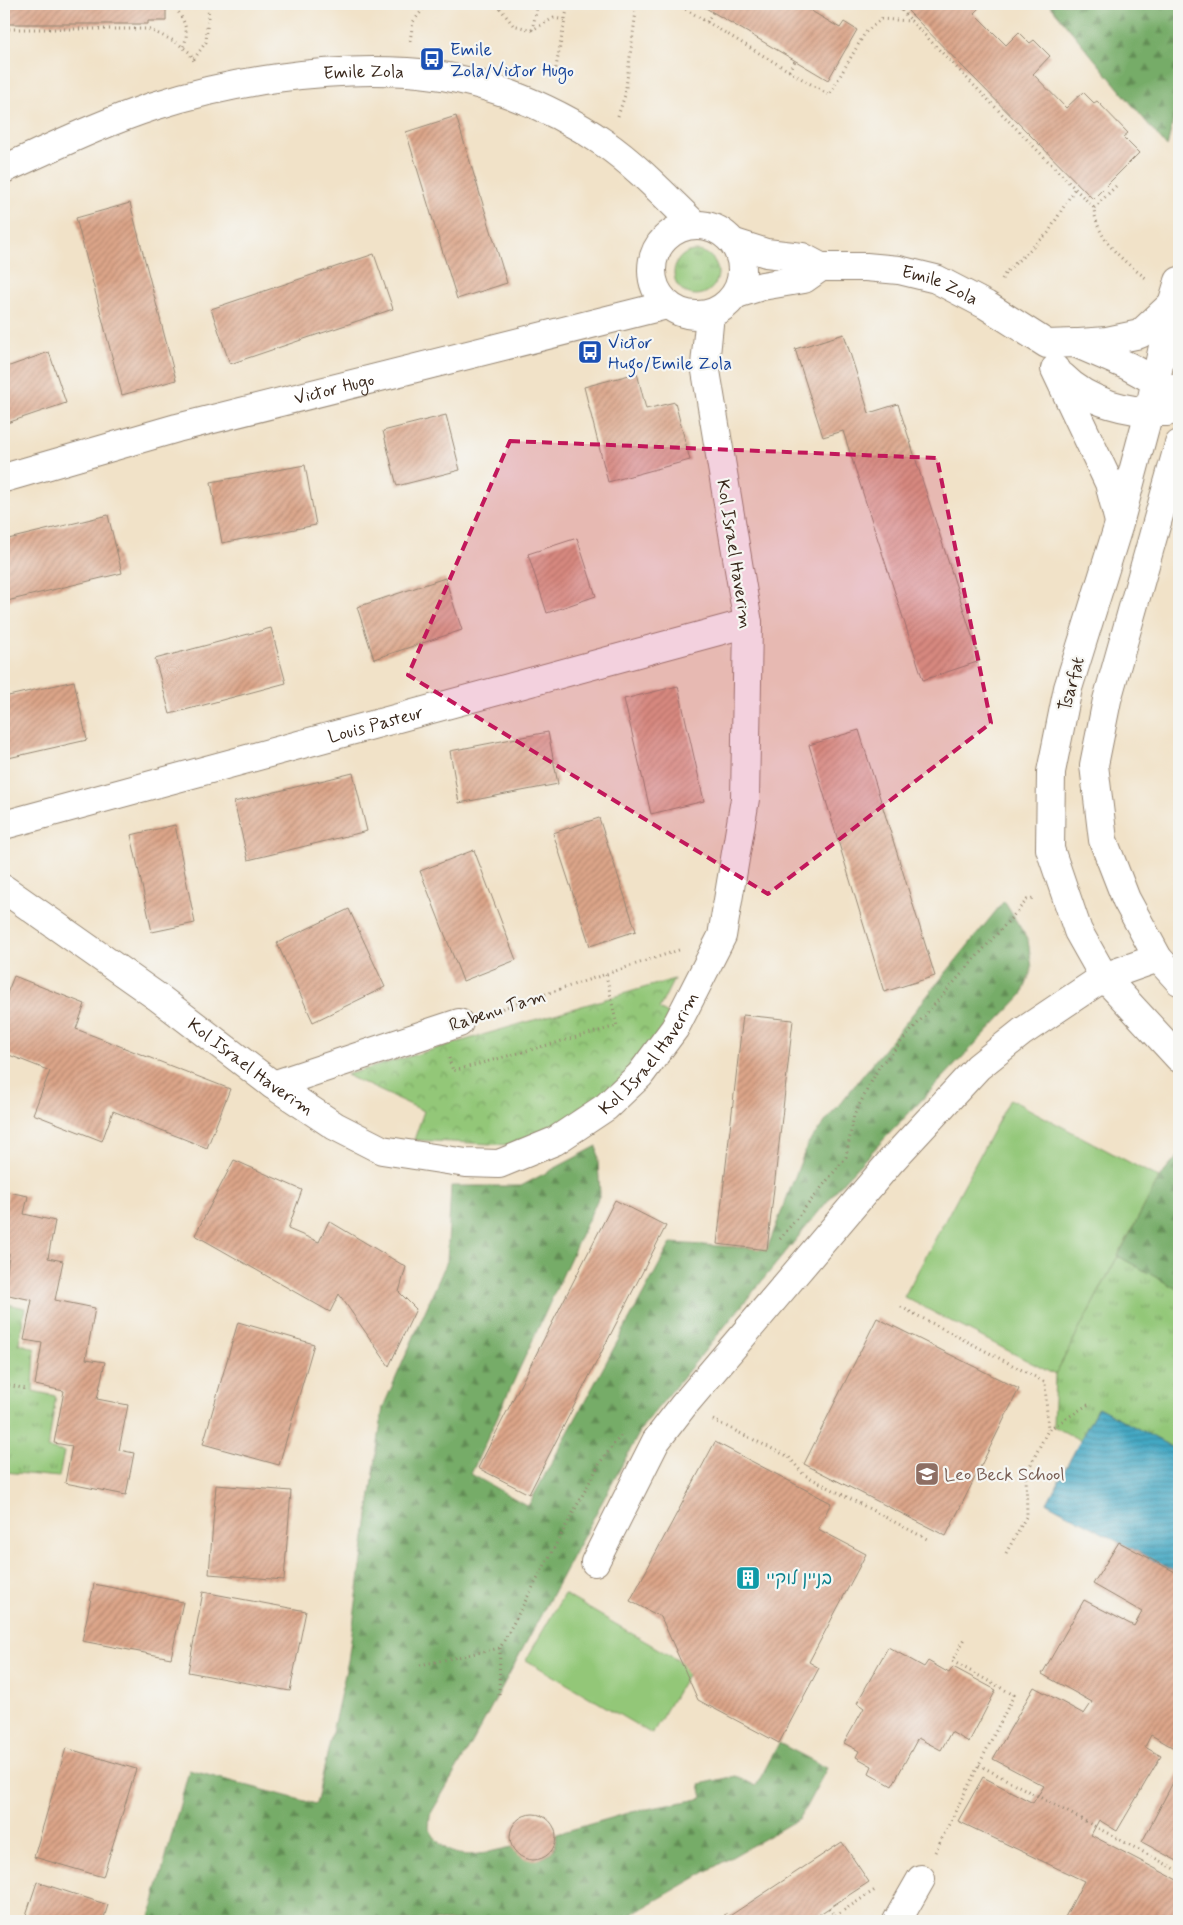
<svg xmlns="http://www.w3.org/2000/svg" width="1183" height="1925" font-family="Mynerve,'Playpen Sans Hebrew',sans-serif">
	<defs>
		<pattern id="grass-tufts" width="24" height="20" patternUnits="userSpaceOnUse" patternTransform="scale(1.25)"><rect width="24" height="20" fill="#93c778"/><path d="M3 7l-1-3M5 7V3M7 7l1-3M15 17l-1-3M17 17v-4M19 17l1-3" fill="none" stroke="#79a262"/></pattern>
		<pattern id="forest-firs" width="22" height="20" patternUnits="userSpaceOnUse" patternTransform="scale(1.25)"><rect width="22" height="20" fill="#76ac68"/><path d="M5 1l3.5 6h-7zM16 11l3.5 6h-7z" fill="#628c55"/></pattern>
		<pattern id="park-crowns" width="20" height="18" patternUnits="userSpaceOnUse" patternTransform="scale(1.25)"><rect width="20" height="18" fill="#93c778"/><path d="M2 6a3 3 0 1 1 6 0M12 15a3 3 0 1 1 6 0" fill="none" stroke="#79a262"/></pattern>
		<pattern id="water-rules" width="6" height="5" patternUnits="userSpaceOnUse" patternTransform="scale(1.25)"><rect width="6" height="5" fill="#43a7c3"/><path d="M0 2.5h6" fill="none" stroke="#39889e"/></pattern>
		<pattern id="building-hatch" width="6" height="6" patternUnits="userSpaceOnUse" patternTransform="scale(1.25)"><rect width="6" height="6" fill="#dca589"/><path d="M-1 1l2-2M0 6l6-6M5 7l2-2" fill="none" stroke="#b4876f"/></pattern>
	</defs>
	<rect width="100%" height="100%" fill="#f6f6f2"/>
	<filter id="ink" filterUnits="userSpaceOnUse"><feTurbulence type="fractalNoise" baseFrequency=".02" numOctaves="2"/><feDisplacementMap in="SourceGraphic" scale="10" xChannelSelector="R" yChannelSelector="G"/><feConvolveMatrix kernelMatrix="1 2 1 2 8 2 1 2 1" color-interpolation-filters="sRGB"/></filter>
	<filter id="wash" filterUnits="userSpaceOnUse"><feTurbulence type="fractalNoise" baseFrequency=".0096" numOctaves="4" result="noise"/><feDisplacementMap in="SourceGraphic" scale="20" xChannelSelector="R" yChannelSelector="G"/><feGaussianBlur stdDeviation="1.12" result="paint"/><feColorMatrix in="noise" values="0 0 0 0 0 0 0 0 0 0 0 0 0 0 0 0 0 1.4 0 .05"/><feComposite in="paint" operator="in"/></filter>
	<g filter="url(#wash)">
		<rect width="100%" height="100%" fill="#f1e2c8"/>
		<!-- grass -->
		<path fill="url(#grass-tufts)" stroke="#67784b" d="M674 273a22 22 0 1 1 44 0a22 22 0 1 1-44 0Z
			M1118,1256l61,34v161l-81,-44 -18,33 -27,-14 2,-51z
			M4,1303l21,5 -6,35 16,6 -2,42 23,5 -8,52 16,4 -5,25 -55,-5z"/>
		<!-- forest -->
		<path fill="url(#forest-firs)" stroke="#586b43" d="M1049,4h130v91l-12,52z
			M1004,901l24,39 4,28 -10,27 -178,186 -201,245 -170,315 -43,74 -1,13c21,39 47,26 83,19 15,20 48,14 44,-13l76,-22 71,-14 -3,-14 36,-8 20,10 23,-43 48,25 -27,50 -180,103h-471l40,-151 127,34 32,-143 35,-254 64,-146 4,-75h70l76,-40 3,48 -129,280 57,32 143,-263 96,6 41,-106z
			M1179,1155v135l-61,-34 41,-78z"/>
		<!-- park -->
		<path fill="url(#park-crowns)" stroke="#67784b" d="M674,979l-15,30 13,7 -40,59 -62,44 -60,26 -96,-5 10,-29 -78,-36z"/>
		<!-- pitch -->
		<path fill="#93c778" stroke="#67784b" d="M1010,1099l149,79 -104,197 -151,-78z
			M564,1594l127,74 -39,66 -126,-74z"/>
		<!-- water -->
		<path fill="url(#water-rules)" stroke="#3f6870" d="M1098,1407l81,44v123l-132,-71z"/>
		<g id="blocks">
			<!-- building -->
			<path fill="url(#building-hatch)" d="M4,4h162v17h-18v3h-144z
				M699,4h79l6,3 2,-3h19l-2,2 37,22 4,-6 13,8 -29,50z
				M915,4h68l-9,9 32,32 13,-13 11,11 4,-3 16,16 -17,18 33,34 17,-16 11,11 3,-2 31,32 -5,4 16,16 -46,46 -185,-188z
				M456,116l51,167 -50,16 -51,-167z
				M130,203l46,177 -54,15 -46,-177z
				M374,254l19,55 -163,55 -19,-55z
				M844,334l25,79 29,-9 82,257 -57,19 -80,-249 -20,6 -28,-88z
				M49,352l17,51 -62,21v-56z
				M637,373l9,36 29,-7 15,58 -82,22 -24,-95z
				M446,415l14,55 -63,16 -14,-55z
				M305,465l11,60 -94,18 -11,-61z
				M108,515l14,58 -115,28 -3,-15v-46z
				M577,538l19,58 -49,17 -19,-59z
				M445,578l17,52 -88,29 -17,-52z
				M271,628l15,55 -116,31 -15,-55z
				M74,681l13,59 -83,19v-62z
				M678,686l26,115 -53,13 -27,-115z
				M859,730l76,246 -51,16 -75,-247z
				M548,732l10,52 -99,19 -9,-52z
				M353,773l14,58 -119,29 -14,-58z
				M599,818l37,113 -46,15 -37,-113z
				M175,825l20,98 -43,9 -21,-97z
				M474,850l42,110 -53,21 -43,-110z
				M349,909l36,78 -72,35 -36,-79z
				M14,976l71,28 -9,25 154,60 -23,59 -94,-37 -11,30 -69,-27 17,-43 -46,-18v-52z
				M743,1015l50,5 -26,230 -50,-6z
				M234,1160l68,30 -14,39 31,13 10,-21 77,46 -7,25 17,17 -27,57 -50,-72 -9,18 -135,-77z
				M8,1192l20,4 -4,18 31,7 -7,37 15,3 -8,39 40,8 -9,51 19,3 -8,37 31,6 -9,45 15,3 -8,42 -61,-12 7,-37 -18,-3 10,-52 -29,-6 7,-42 -18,-3 8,-40 -28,-6 5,-40 -5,-1v-40z
				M615,1200l51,26 -137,268 -51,-26z
				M877,1318l142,71 -73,147 -142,-72z
				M238,1322l76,22 -35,121 -76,-21z
				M715,1442l116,61 -13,26 48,25 -57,108 10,6 -40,75 -81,-43 -37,-83 -31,-16z
				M216,1485l75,6 -7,89 -75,-6z
				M1119,1542l60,32v177l-28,-16 -6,12 16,9 -44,75 -18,-11 -8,15 88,46v40h-116l21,-40 -126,-60 25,-44 50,26 11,-17 -51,-27 41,-72 50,27 8,-12 -50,-28 42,-74 50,26 8,-14 -49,-28z
				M94,1584l89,18 -12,56 -89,-17z
				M203,1592l103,19 -16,80 -102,-19z
				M888,1647l36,20 4,-6 21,12 4,-6 43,23 -27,52 -18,-10 -10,18 -23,-12 -26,48 -23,-13 3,-7 -16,-9 3,-6 -15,-8 20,-35 -7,-5z
				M66,1748l70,21 -33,108 -69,-20z
				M1179,1771v91l-37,-20z
				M510 1837a23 23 0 1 1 46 0a23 23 0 1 1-46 0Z
				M842,1842l27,40 -60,39h-87z
				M37,1882l71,23 -5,16h-79z"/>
		</g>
	</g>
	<g filter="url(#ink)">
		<use href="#blocks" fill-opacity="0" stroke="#968673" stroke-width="1"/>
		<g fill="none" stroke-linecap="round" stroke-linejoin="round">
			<defs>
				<g id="minor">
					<path id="s1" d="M4,169c49,-22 98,-46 150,-63 78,-25 171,-39 253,-34 68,4 141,32 197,71 33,23 61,53 90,81"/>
					<circle cx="697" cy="270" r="45"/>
					<path id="s2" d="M735,243l31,10 36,4 19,10h45l33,3 37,9 50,26 61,39 28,-1 53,23 51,28"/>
					<path d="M1179,281l-7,23 -23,108 -30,112 -51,164 -17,84 -1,77 28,82 26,46 75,81"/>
					<path d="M737,294l25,-8 42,-7 17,-12"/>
					<path d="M1079,343l28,-2 33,-7 32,-30"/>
					<path d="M1055,369l54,114 10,39"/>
					<path d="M1062,376c26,27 68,37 105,36"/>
					<path d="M1179,444l-72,256 -13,65 9,75 23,59 32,59 21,23"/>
					<path id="s3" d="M4,478l173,-50 490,-123"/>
					<path id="s4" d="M4,825l744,-202"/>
					<path id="s5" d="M4,889l155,109 114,87 62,41 47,24 84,13 33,1 56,-23 51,-34 34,-32 35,-47 47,-92 23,-137 3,-176 -43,-258 5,-51"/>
					<path d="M273,1085l186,-62"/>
					<path d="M595,1562l61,-121 27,-35 208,-245 87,-94 44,-35 82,-55 54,-19"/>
					<path d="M897,1921l24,-42"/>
				</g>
			</defs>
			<!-- minor casing -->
			<use href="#minor" stroke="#968673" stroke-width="30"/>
			<!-- path -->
			<path stroke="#968673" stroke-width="3" stroke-dasharray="1 4" stroke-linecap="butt" d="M173,4c10,14 18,27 10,43
				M486,4l13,3 14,18 19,5 22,-12 11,2
				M677,4l152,91 36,-62 16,-14 30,2 183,187c2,31 29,53 53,71
				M910,4l-8,7 9,9
				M707,22l6,-10
				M4,29h144l28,13 13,10 6,11
				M532,30l6,-26
				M410,41l3,-19 14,-18
				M194,59l12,-17 3,-38
				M789,71l6,-10
				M554,78l14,-74
				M618,116l7,-21 12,-91
				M1094,208l22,-22
				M1002,279l4,-7 42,-39 27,-45
				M488,1013l191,-63
				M449,1058l4,13 164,-45 -11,-52
				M780,1239l66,-82 8,-42 25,-48 148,-167 6,-2
				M901,1307l144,75 3,48
				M4,1384l22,5
				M713,1420l76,37 14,17 126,66
				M1006,1553l21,-38 -1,-41 22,-44 41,-26
				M420,1665l80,-17 101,-187 21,-27
				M499,1694l1,-46
				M979,1765l200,106
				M935,1852l79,-157 -62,-34 14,-24
				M829,1908l9,13
				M725,1914l3,3
				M827,1921l48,-31"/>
			<!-- minor -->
			<use href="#minor" stroke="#fff" stroke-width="28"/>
		</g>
	</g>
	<!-- marked area -->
	<path fill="#c2185b" fill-opacity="0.2" stroke="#c2185b" stroke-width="4" stroke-dasharray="10 6" stroke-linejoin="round" d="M510,441l427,17 54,265 -223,171 -360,-219z"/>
	<!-- icons -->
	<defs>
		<symbol id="bus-square" viewBox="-11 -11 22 22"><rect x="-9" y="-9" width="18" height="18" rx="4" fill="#1a4fb4" stroke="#f6f6f2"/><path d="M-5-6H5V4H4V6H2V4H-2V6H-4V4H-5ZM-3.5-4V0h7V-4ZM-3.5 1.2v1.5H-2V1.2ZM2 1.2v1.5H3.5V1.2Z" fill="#fff"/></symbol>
		<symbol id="school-square" viewBox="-11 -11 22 22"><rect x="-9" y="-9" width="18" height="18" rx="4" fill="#8d6e63" stroke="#f6f6f2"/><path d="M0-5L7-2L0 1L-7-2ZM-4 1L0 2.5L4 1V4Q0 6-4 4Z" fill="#fff"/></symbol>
		<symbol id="building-square" viewBox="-11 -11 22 22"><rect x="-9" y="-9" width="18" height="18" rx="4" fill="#0f9aa8" stroke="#f6f6f2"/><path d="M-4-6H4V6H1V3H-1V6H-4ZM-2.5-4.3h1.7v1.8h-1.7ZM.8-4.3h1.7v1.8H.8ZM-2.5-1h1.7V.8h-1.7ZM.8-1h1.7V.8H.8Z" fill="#fff"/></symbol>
	</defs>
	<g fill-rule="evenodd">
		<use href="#bus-square" x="418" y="45" width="28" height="28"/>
		<use href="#bus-square" x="576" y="338" width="28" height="28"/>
		<use href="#school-square" x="913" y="1460" width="28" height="28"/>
		<use href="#building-square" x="734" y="1564" width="28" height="28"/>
	</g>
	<g text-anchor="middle" stroke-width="4.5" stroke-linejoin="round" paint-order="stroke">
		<!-- transit labels -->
		<g font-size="18" fill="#164399" stroke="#f6f6f2" text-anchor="start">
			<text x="450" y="55">Emile<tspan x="450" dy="21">Zola/Victor Hugo</tspan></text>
			<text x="608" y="348">Victor<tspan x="608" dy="21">Hugo/Emile Zola</tspan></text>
		</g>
		<!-- street labels -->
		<g font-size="18" fill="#3b2a1e" stroke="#f6f6f2">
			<text dy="6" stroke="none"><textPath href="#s1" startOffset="376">Emile Zola</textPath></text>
			<text dy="6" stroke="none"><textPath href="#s2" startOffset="212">Emile Zola</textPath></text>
			<text dy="6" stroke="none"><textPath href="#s3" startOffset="342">Victor Hugo</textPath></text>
			<text transform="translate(735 554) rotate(81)" y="6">Kol Israel Haverim</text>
			<text transform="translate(1071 684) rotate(-75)" y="6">Tsarfat</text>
			<text dy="6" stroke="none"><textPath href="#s4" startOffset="385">Louis Pasteur</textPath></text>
			<text transform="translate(497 1010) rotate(-18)" y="6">Rabenu Tam</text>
			<text dy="6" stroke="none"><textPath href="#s5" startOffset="769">Kol Israel Haverim</textPath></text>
			<text dy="6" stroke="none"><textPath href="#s5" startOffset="304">Kol Israel Haverim</textPath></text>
		</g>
		<!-- education labels -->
		<g font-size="18" fill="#785e54" stroke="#f6f6f2" text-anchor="start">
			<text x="944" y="1480">Leo Beck School</text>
		</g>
		<!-- culture labels -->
		<g font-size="18" fill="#0d838f" stroke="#f6f6f2" text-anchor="start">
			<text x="766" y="1584">בניין לוקיי</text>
		</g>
	</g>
	<!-- margin -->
	<rect width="1183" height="1925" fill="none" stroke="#f6f6f2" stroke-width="20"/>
</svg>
